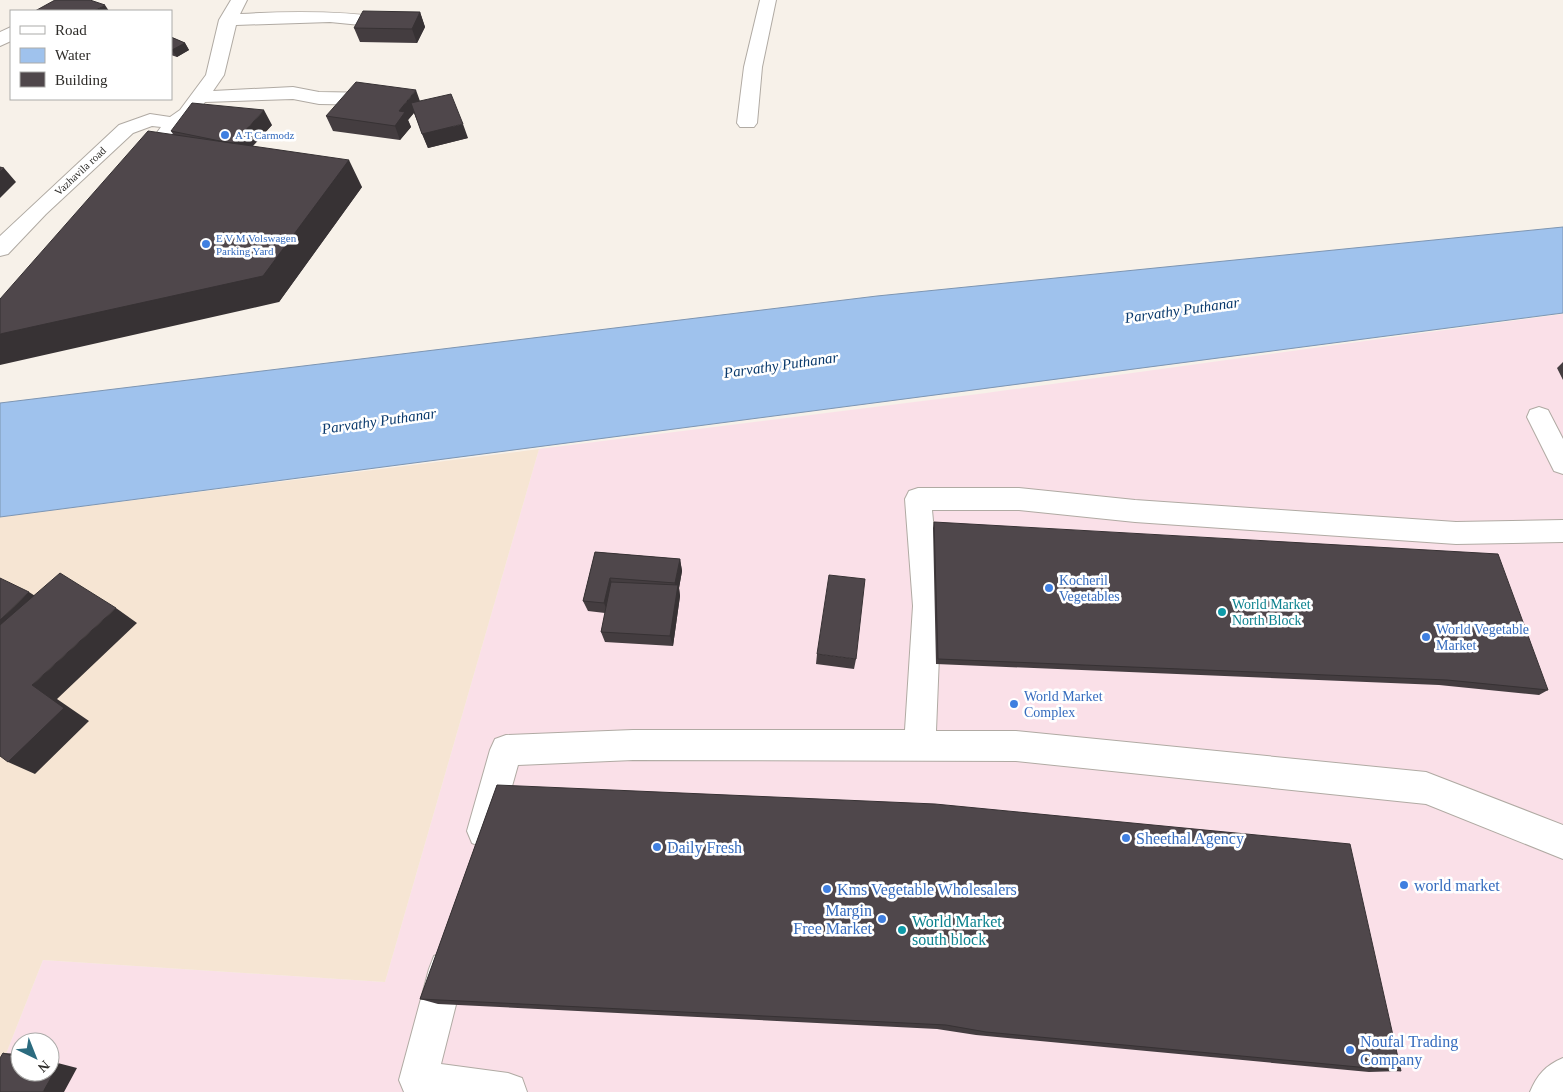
<svg xmlns="http://www.w3.org/2000/svg" width="1563" height="1092" font-family="Georgia,serif">
	<rect width="100%" height="100%" fill="#f7f1e9"/>
	<!-- commercial -->
	<path fill="#fae0e8" fill-rule="evenodd" d="M1563,314v778h-1563v-23l43,-109 342,22 154,-533 447,-56zM20,1042h30v30h-30z"/>
	<!-- education -->
	<path fill="#f6e5d3" d="M539,449l-154,533 -342,-22 -43,109v-552z"/>
	<!-- water -->
	<path fill="#9fc2ed" stroke="#7d95b2" d="M1563,227v86l-1563,204v-114l877,-107z"/>
	<g fill="none" stroke-linecap="round" stroke-linejoin="round">
		<defs>
			<path id="minor" d="M231,0h16l-7,14c51,-3 101,-3 151,4l6,1 3,4 -3,4 -6,1 -61,-6 -94,3 -12,50 -11,16 80,-4 26,5 59,1 7,2 2,4 -2,4 -7,2 -59,-1 -26,-5 -88,3 -11,16 -13,9 -30,41 -7,2 -7,-2 -3,-4 27,-37 -9,-1 -19,7 -87,81 -38,40 -8,2v-20l119,-111 31,-11 20,3 10,-7 26,-35 13,-55z
				M760,0h16l-14,67 -5,56 -3,4h-14l-3,-4 7,-56z
				M11,27v14l-11,5v-14z
				M1539,407l9,3 15,29v35l-9,-3 -27,-54 3,-7z
				M918,488h101l116,12 321,22 107,-2v22l-107,2 -321,-22 -116,-12h-87l9,96 -5,125h80l410,41 137,53v34l-137,-55 -410,-43 -383,-1 -115,5 -22,78 -12,5 -12,-5 -5,-12 23,-81 5,-11 11,-4 127,-5h272l8,-124 -8,-107 4,-8z
				M447,951l13,5 5,13 -24,95 67,9 14,5 5,14h-123l-5,-12 30,-111 5,-13z
				M1563,1058v34h-33c7,-17 16,-27 33,-34z"/>
		</defs>
		<!-- minor casing -->
		<use href="#minor" stroke="#b0aaa3" stroke-width="2"/>
		<!-- minor -->
		<use href="#minor" fill="#fff" fill-rule="evenodd"/>
	</g>
	<!-- wall -->
	<path fill="#443d40" d="M420,12l5,15 -8,16 -57,-1 -6,-14z
		M171,37l14,6 4,7 -12,7 -6,-2z
		M420,101l48,37 -40,10 -14,-35 -6,7 3,7 -11,13 -67,-9 -7,-15z
		M272,125l-19,21 109,41 -83,115 -108,-171z
		M1563,362v18l-6,-12z
		M934,522l614,168 -9,5 -100,-10 -503,-21 -3,-136z
		M595,552l85,7 2,12 -3,17 1,8 -7,50 -68,-4 -4,-10 4,-19 -17,-2 -5,-10z
		M817,654l39,5 -2,10 -38,-5z
		M497,785l904,286 -32,1 -393,-37 -39,-6 -499,-25 -18,-5z"/>
	<!-- shaded-wall -->
	<path fill="#373234" d="M105,5l4,6h-15z
		M420,12l5,15 -8,16 -5,-14z
		M185,43l4,7 -12,7 -5,-7z
		M416,90l5,14 -13,16 3,7 -11,13 -5,-14 4,-15z
		M264,110l8,15 -31,33 -8,-14z
		M463,124l5,14 -40,10 -6,-14z
		M349,160l13,27 -83,115 -279,63v-31z
		M4,168l12,14 -16,16v-26z
		M680,559l2,12 -3,17 1,8 -7,50 -3,-10 7,-44 -2,-9z
		M610,578l4,11 -6,24 -4,-10z
		M29,592l17,11 -46,45v-28z
		M116,608l21,15 -80,76 32,22 -54,53 -27,-12 24,-77z
		M3,1053l17,1v4z
		M50,1061l27,7 -13,24h-21l7,-26z"/>
	<!-- building -->
	<path fill="#4f474b" stroke="#373234" d="M55,0h35l15,5 -11,6h-59z
		M363,11l57,1 -8,17 -58,-1z
		M171,37l14,6 -13,7 -1,-1z
		M356,82l60,8 -17,21 6,1 -10,14 -69,-10z
		M451,94l12,30 -41,10 -11,-31z
		M192,103l72,7 -30,33 -14,-2 -49,-10z
		M148,131l201,29 -86,116 -263,58v-35z
		M0,167l4,1 -4,4z
		M934,522l564,32 50,136 -101,-10 -509,-21z
		M595,552l85,7 -5,24 -65,-5 -6,25 -21,-2z
		M60,573l56,35 -84,77 32,23 -56,54 -8,-6v-131z
		M829,575l36,4 -9,80 -39,-5z
		M0,578l29,14 -29,28z
		M611,582l67,3 -8,51 -69,-4z
		M497,785l438,19 415,40 51,227 -415,-39 -40,-7 -526,-26z
		M3,1053l17,5v14h30v-6l7,1 -14,25h-43v-34z"/>
	<!-- markers -->
	<g fill="#3f7fe0" stroke="#fff" stroke-width="2">
		<circle cx="225" cy="135" r="5"/>
		<circle cx="206" cy="244" r="5"/>
		<circle cx="1049" cy="588" r="5"/>
		<circle cx="1426" cy="637" r="5"/>
		<circle cx="1014" cy="704" r="5"/>
		<circle cx="1126" cy="838" r="5"/>
		<circle cx="657" cy="847" r="5"/>
		<circle cx="1404" cy="885" r="5"/>
		<circle cx="827" cy="889" r="5"/>
		<circle cx="882" cy="919" r="5"/>
		<circle cx="1350" cy="1050" r="5"/>
	</g>
	<g fill="#0f9aa8" stroke="#fff" stroke-width="2">
		<circle cx="1222" cy="612" r="5"/>
		<circle cx="902" cy="930" r="5"/>
	</g>
	<g text-anchor="middle" stroke-width="5" stroke-linejoin="round" paint-order="stroke">
		<!-- far-shop labels -->
		<g font-size="11" fill="#366cbe" stroke="#fff" text-anchor="start">
			<text x="235" y="139">A T Carmodz</text>
			<text x="216" y="242">E V M Volswagen<tspan x="216" dy="13">Parking Yard</tspan></text>
		</g>
		<!-- far-street labels -->
		<g font-size="11" fill="#2e2c29" stroke="#fff">
			<text transform="translate(80 171) rotate(-43)" y="4">Vazhavila road</text>
		</g>
		<!-- shop labels -->
		<g font-size="14" fill="#366cbe" stroke="#fff" text-anchor="start">
			<text x="1059" y="585">Kocheril<tspan x="1059" dy="16">Vegetables</tspan></text>
			<text x="1436" y="634">World Vegetable<tspan x="1436" dy="16">Market</tspan></text>
			<text x="1024" y="701">World Market<tspan x="1024" dy="16">Complex</tspan></text>
		</g>
		<!-- culture labels -->
		<g font-size="14" fill="#0d838f" stroke="#fff" text-anchor="start">
			<text x="1232" y="609">World Market<tspan x="1232" dy="16">North Block</tspan></text>
		</g>
		<!-- water labels -->
		<g font-size="15" font-style="italic" fill="#0a3a6d" stroke="#fff">
			<text transform="translate(1182 310) rotate(-8)" y="5">Parvathy Puthanar</text>
			<text transform="translate(781 365) rotate(-8)" y="5">Parvathy Puthanar</text>
			<text transform="translate(379 421) rotate(-8)" y="5">Parvathy Puthanar</text>
		</g>
		<!-- near-shop labels -->
		<g font-size="16" fill="#366cbe" stroke="#fff" text-anchor="start">
			<text x="1136" y="844">Sheethal Agency</text>
			<text x="667" y="853">Daily Fresh</text>
			<text x="1414" y="891">world market</text>
			<text x="837" y="895">Kms Vegetable Wholesalers</text>
			<text x="872" y="916" text-anchor="end">Margin<tspan x="872" dy="18">Free Market</tspan></text>
			<text x="1360" y="1047">Noufal Trading<tspan x="1360" dy="18">Company</tspan></text>
		</g>
		<!-- near-culture labels -->
		<g font-size="16" fill="#0d838f" stroke="#fff" text-anchor="start">
			<text x="912" y="927">World Market<tspan x="912" dy="18">south block</tspan></text>
		</g>
	</g>
	<!-- legend -->
	<rect x="10" y="10" width="162" height="90" fill="#ffffff" stroke="#ababa9"/>
	<rect x="20" y="26" width="25" height="8" fill="#ffffff" stroke="#ababa9"/>
	<text x="55" y="35" font-size="15" fill="#2e2c29">Road</text>
	<rect x="20" y="48" width="25" height="15" fill="#9fc2ed" stroke="#ababa9"/>
	<text x="55" y="60" font-size="15" fill="#2e2c29">Water</text>
	<rect x="20" y="72" width="25" height="15" fill="#4f474b" stroke="#ababa9"/>
	<text x="55" y="85" font-size="15" fill="#2e2c29">Building</text>
	<!-- north arrow -->
	<g transform="translate(35 1057) rotate(137)"><circle r="24" fill="#ffffff" stroke="#ababa9"/>
	<path d="M0-4L9 19L0 12L-9 19Z" fill="#2b6b7f"/>
	<text y="-8" font-size="14" font-weight="bold" text-anchor="middle" fill="#2e2c29">N</text>
	</g>
</svg>
